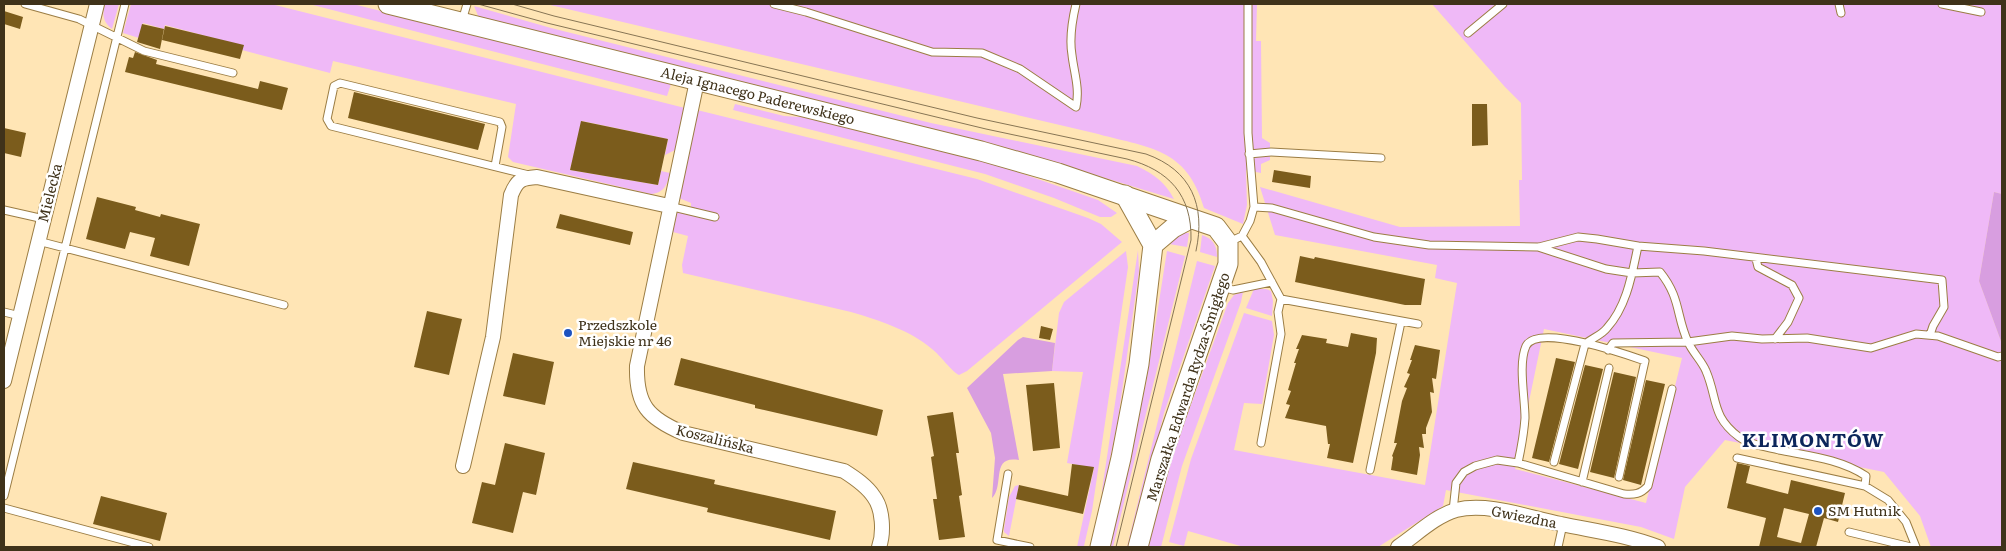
<svg xmlns="http://www.w3.org/2000/svg" width="2006" height="551" font-family="Literata,serif">
	<rect width="100%" height="100%" fill="#ffe5b5"/>
	<!-- green -->
	<path fill="#efb9f7" fill-rule="evenodd" d="M105,4h14l-7,25c-9,-7 -10,-14 -7,-25z
		M131,4h140l414,104 -10,42 -10,5 3,-16 -86,-18 -12,49 88,15 3,-14 9,2c-3,12 -6,20 -19,21l-138,-32 -5,-5 8,-53 -183,-43 -3,12 -88,-23 1,-4 -78,-21 -1,4 -21,-6 -4,15 -16,-5z
		M309,4h44l318,80 -4,12z
		M546,4h711l-1,37h5l1,97 8,5v17l-9,4v9l-15,-3 1,35 -4,19 -39,-16c-17,-61 -56,-60 -110,-75z
		M1432,4h570v190l-8,-2 -15,89 23,63v203h-71l-11,-31 -36,-44 -159,-32 -40,47 -11,52 -33,-12 -195,-37 -3,16 -65,41h-134l-56,-16 -4,15 -15,-4 22,-83 53,-146 28,8 2,14 -12,69 -18,-1 -10,47 191,35 32,-202 -22,-5 2,-13 -162,-30 -15,-48 140,40 120,-1 -1,-46h3l-1,-77 -16,-16zM1544,329l138,29 -36,145 -131,-34z
		M474,6l77,22 380,95 206,43c18,9 28,16 37,33l-115,-35 -580,-146z
		M735,104l49,12 30,2 154,37 130,45 19,13 -6,4h-11l-46,-19 -69,-24 -252,-64z
		M697,110l280,69 111,39 13,6 21,18 -155,129 -8,4c-7,-3 -19,-20 -27,-26 -22,-19 -54,-29 -81,-37l-168,-39 -1,-8 6,-29 -15,-4 4,-20 39,8 2,-6 -27,-7v-4l-12,-5z
		M1182,233h7l-2,14 -18,-3 3,-6z
		M1202,235c11,4 15,10 15,22l-17,-5z
		M1138,250l1,21 -21,148 -16,80v-9z
		M1126,251l2,16 -36,244 -8,35 -7,1 17,-79 -27,-5 16,-91 -31,-1 7,-58 5,-11z
		M1167,251l18,5 -72,291h-6l39,-163z
		M1197,261l18,5 -51,147 -33,134h-4z
		M1254,289h12l5,2 2,10 -1,15 -26,-8z
		M1243,292l-2,10 -59,164 -21,81h-13l25,-93 55,-151 6,-8z
		M1019,485l-10,51 -5,-4v-3l5,-32 6,-11z"/>
	<!-- forest -->
	<path fill="#d89ee0" d="M1994,192l8,2v150l-23,-63z
		M1023,337l32,6 -3,28 -49,3 16,86c-29,-5 -14,25 -27,38l3,-40 -4,-25 -24,-45 51,-48z"/>
	<!-- building -->
	<path fill="#7b5c1c" fill-rule="evenodd" d="M4,11l19,6 -3,12 -16,-5z
		M142,24l22,5 -4,20 -23,-7z
		M165,26l79,19 -4,14 -78,-19z
		M135,52l22,8 -1,4 102,25 2,-8 28,7 -6,22 -157,-38 4,-15 4,1z
		M354,92l131,32 -7,26 -130,-32z
		M1472,104h15l1,41 -16,1z
		M581,121l87,18 -10,46 -88,-15z
		M4,128l22,5 -5,24 -17,-4z
		M1274,170l37,6 -1,12 -38,-6z
		M97,197l39,10 -1,3 25,7 1,-3 39,10 -11,42 -39,-10 5,-18 -25,-6 -5,17 -39,-10z
		M560,214l73,18 -3,13 -74,-17z
		M1300,256l14,3 1,-2 110,22 -4,26h-16l-110,-23z
		M427,311l35,8 -13,56 -35,-8z
		M1041,326l12,3 -3,11 -11,-2z
		M1351,333l26,5 -1,15 -23,110 -26,-5 3,-14h-2l-2,-18 -41,-8 5,-13 -4,-1 5,-13 -3,-1 8,-27h-2l5,-14h-3l6,-14 25,4 -1,4 22,4z
		M1415,345l25,5 -4,29 -4,-1 2,15 -4,-1 2,20 -6,16v6h-4l2,14 -5,-1 1,8 -3,20 -26,-5 2,-13 -1,-1 5,-13h-3l8,-42 5,-13 -3,-1 6,-13 -3,-1 5,-13h-2z
		M513,353l41,9 -9,43 -42,-9z
		M681,358l202,52 -6,26 -122,-28v-3l-81,-20z
		M1556,358l19,4 -26,100 -17,-4z
		M1585,365l18,4 -25,100 -19,-5z
		M1614,372l22,5 -22,101 -24,-6z
		M1646,380l19,4 -24,101 -18,-5z
		M1054,383l6,65 -27,3 -7,-66z
		M953,412l6,41h-3l6,42 -3,1 6,41 -26,3 -6,-41h4l-6,-42 3,-1 -7,-40z
		M505,443l40,10 -9,42 -13,-3 -10,41 -41,-10 10,-41 13,3z
		M633,462l82,18 -1,4 122,27 -6,29 -123,-28 1,-4 -82,-19z
		M1737,463l13,3 -4,17 42,11 3,-14 54,13 -7,29 -14,-4 -8,29h-57l7,-29 -39,-10zM1784,508l25,6 -8,29 -24,-6z
		M1072,464l22,3 -11,47 -67,-15 3,-14 49,11z
		M101,496l66,17 -7,28 -67,-17z"/>
	<g fill="none" stroke-linecap="round" stroke-linejoin="round">
		<defs>
			<path id="lane" d="M25,4l54,15 65,32 89,22
				M774,4l32,8 126,40 50,1 38,16 56,38c4,-19 -2,-34 -4,-52 -3,-17 0,-34 4,-51
				M1839,4l2,9
				M1942,4l39,8
				M462,21l5,-17
				M1468,33l35,-29
				M1249,154l22,-2 110,6
				M495,166l7,-39 -2,-5 -160,-39 -6,3 -7,33 4,7 198,49
				M669,206l46,11
				M1254,207l18,1 102,29 55,8 109,2 68,22 26,4 28,-1c21,26 16,44 28,70 5,11 14,19 18,29 12,28 5,45 33,66 11,8 28,10 40,13 30,6 61,9 87,26l-1,10
				M4,210l40,9
				M1242,236l19,26 20,37 -3,13 3,22 -20,109
				M38,241l246,64
				M1229,242l13,-6 8,-15 4,-14 -6,-74v-129
				M1539,247l39,-10 19,2 41,7 66,5 238,29 2,27 -11,19 -3,9
				M1756,259l2,8 34,18 7,13 -11,24 -13,17
				M1221,287l12,3 39,-8
				M1281,299l137,25
				M4,312l16,4
				M1608,350l5,-7 75,-1 44,-6 30,3 45,-1 64,10 45,-14 22,2 60,21 4,-1
				M1737,458l128,28 23,14 18,22 10,25
				M1554,462l31,-118c7,-6 17,-9 22,-16 20,-22 25,-54 31,-82
				M1518,463c3,-14 6,-30 7,-45 0,-20 -7,-54 1,-72 11,-23 99,8 119,15l-26,116
				M1370,470l31,-148
				M1008,474l-11,66 33,7
				M1582,482l27,-114
				M4,496l121,-492
				M4,508l145,39
				M1453,511l3,-28 8,-11 11,-6 22,-6 21,3 106,31c10,1 17,0 24,-8l24,-97
				M1849,532l62,15
				M1558,547l5,-23"/>
			<path id="street" d="M697,81l-60,285c-1,39 11,52 46,67l161,38c11,7 23,15 30,26 9,12 10,36 5,50
				M4,381l93,-377
				M463,466l30,-129 18,-142c6,-15 10,-17 26,-18l132,29
				M1398,547c18,-12 37,-31 58,-37 33,-8 73,8 105,14 33,7 66,11 97,23"/>
			<g id="secondary">
				<path id="s1" d="M388,4l593,147 77,22 158,54 12,16v21l-67,195 -23,88"/>
				<path d="M1153,245l20,-17 17,-9"/>
				<path d="M1100,547l21,-89 18,-94 14,-119 -28,-50"/>
			</g>
		</defs>
		<!-- lane casing -->
		<use href="#lane" stroke="#9b7d44" stroke-width="9"/>
		<!-- street casing -->
		<use href="#street" stroke="#9b7d44" stroke-width="16"/>
		<!-- secondary casing -->
		<use href="#secondary" stroke="#9b7d44" stroke-width="21"/>
		<!-- lane -->
		<use href="#lane" stroke="#fff" stroke-width="7"/>
		<!-- street -->
		<use href="#street" stroke="#fff" stroke-width="14"/>
		<!-- secondary -->
		<use href="#secondary" stroke="#fff" stroke-width="19"/>
		<!-- tram -->
		<path stroke="#877554" stroke-width="1" d="M478,4l69,19 439,106 141,30c42,11 65,36 64,81l-75,307
			M512,4l42,12 423,102 169,36c45,16 60,51 50,97"/>
	</g>
	<!-- markers -->
	<g fill="#1d53c0" stroke="#fff" stroke-width="2">
		<circle cx="568" cy="333" r="5"/>
		<circle cx="1818" cy="511" r="5"/>
	</g>
	<g text-anchor="middle" stroke-width="5" stroke-linejoin="round" paint-order="stroke">
		<!-- street labels -->
		<g font-size="14" fill="#3f321a" stroke="#fff">
			<text dy="5" stroke="none"><textPath href="#s1" startOffset="381">Aleja Ignacego Paderewskiego</textPath></text>
			<text transform="translate(50 193) rotate(-76)" y="5">Mielecka</text>
			<text transform="translate(1188 387) rotate(-72)" y="5">Marszałka Edwarda Rydza-Śmigłego</text>
			<text transform="translate(715 439) rotate(14)" y="5">Koszalińska</text>
			<text transform="translate(1524 517) rotate(11)" y="5">Gwiezdna</text>
		</g>
		<!-- poi labels -->
		<g font-size="14" fill="#3f321a" stroke="#fff" text-anchor="start">
			<text x="578" y="330">Przedszkole<tspan x="578" dy="16">Miejskie nr 46</tspan></text>
			<text x="1828" y="516">SM Hutnik</text>
		</g>
		<!-- district labels -->
		<g font-size="19" font-weight="bold" letter-spacing="1" fill="#0c265b" stroke="#fff">
			<text x="1813" y="447">KLIMONTÓW</text>
		</g>
	</g>
	<!-- border -->
	<rect width="2006" height="551" fill="none" stroke="#3f321a" stroke-width="10"/>
</svg>
